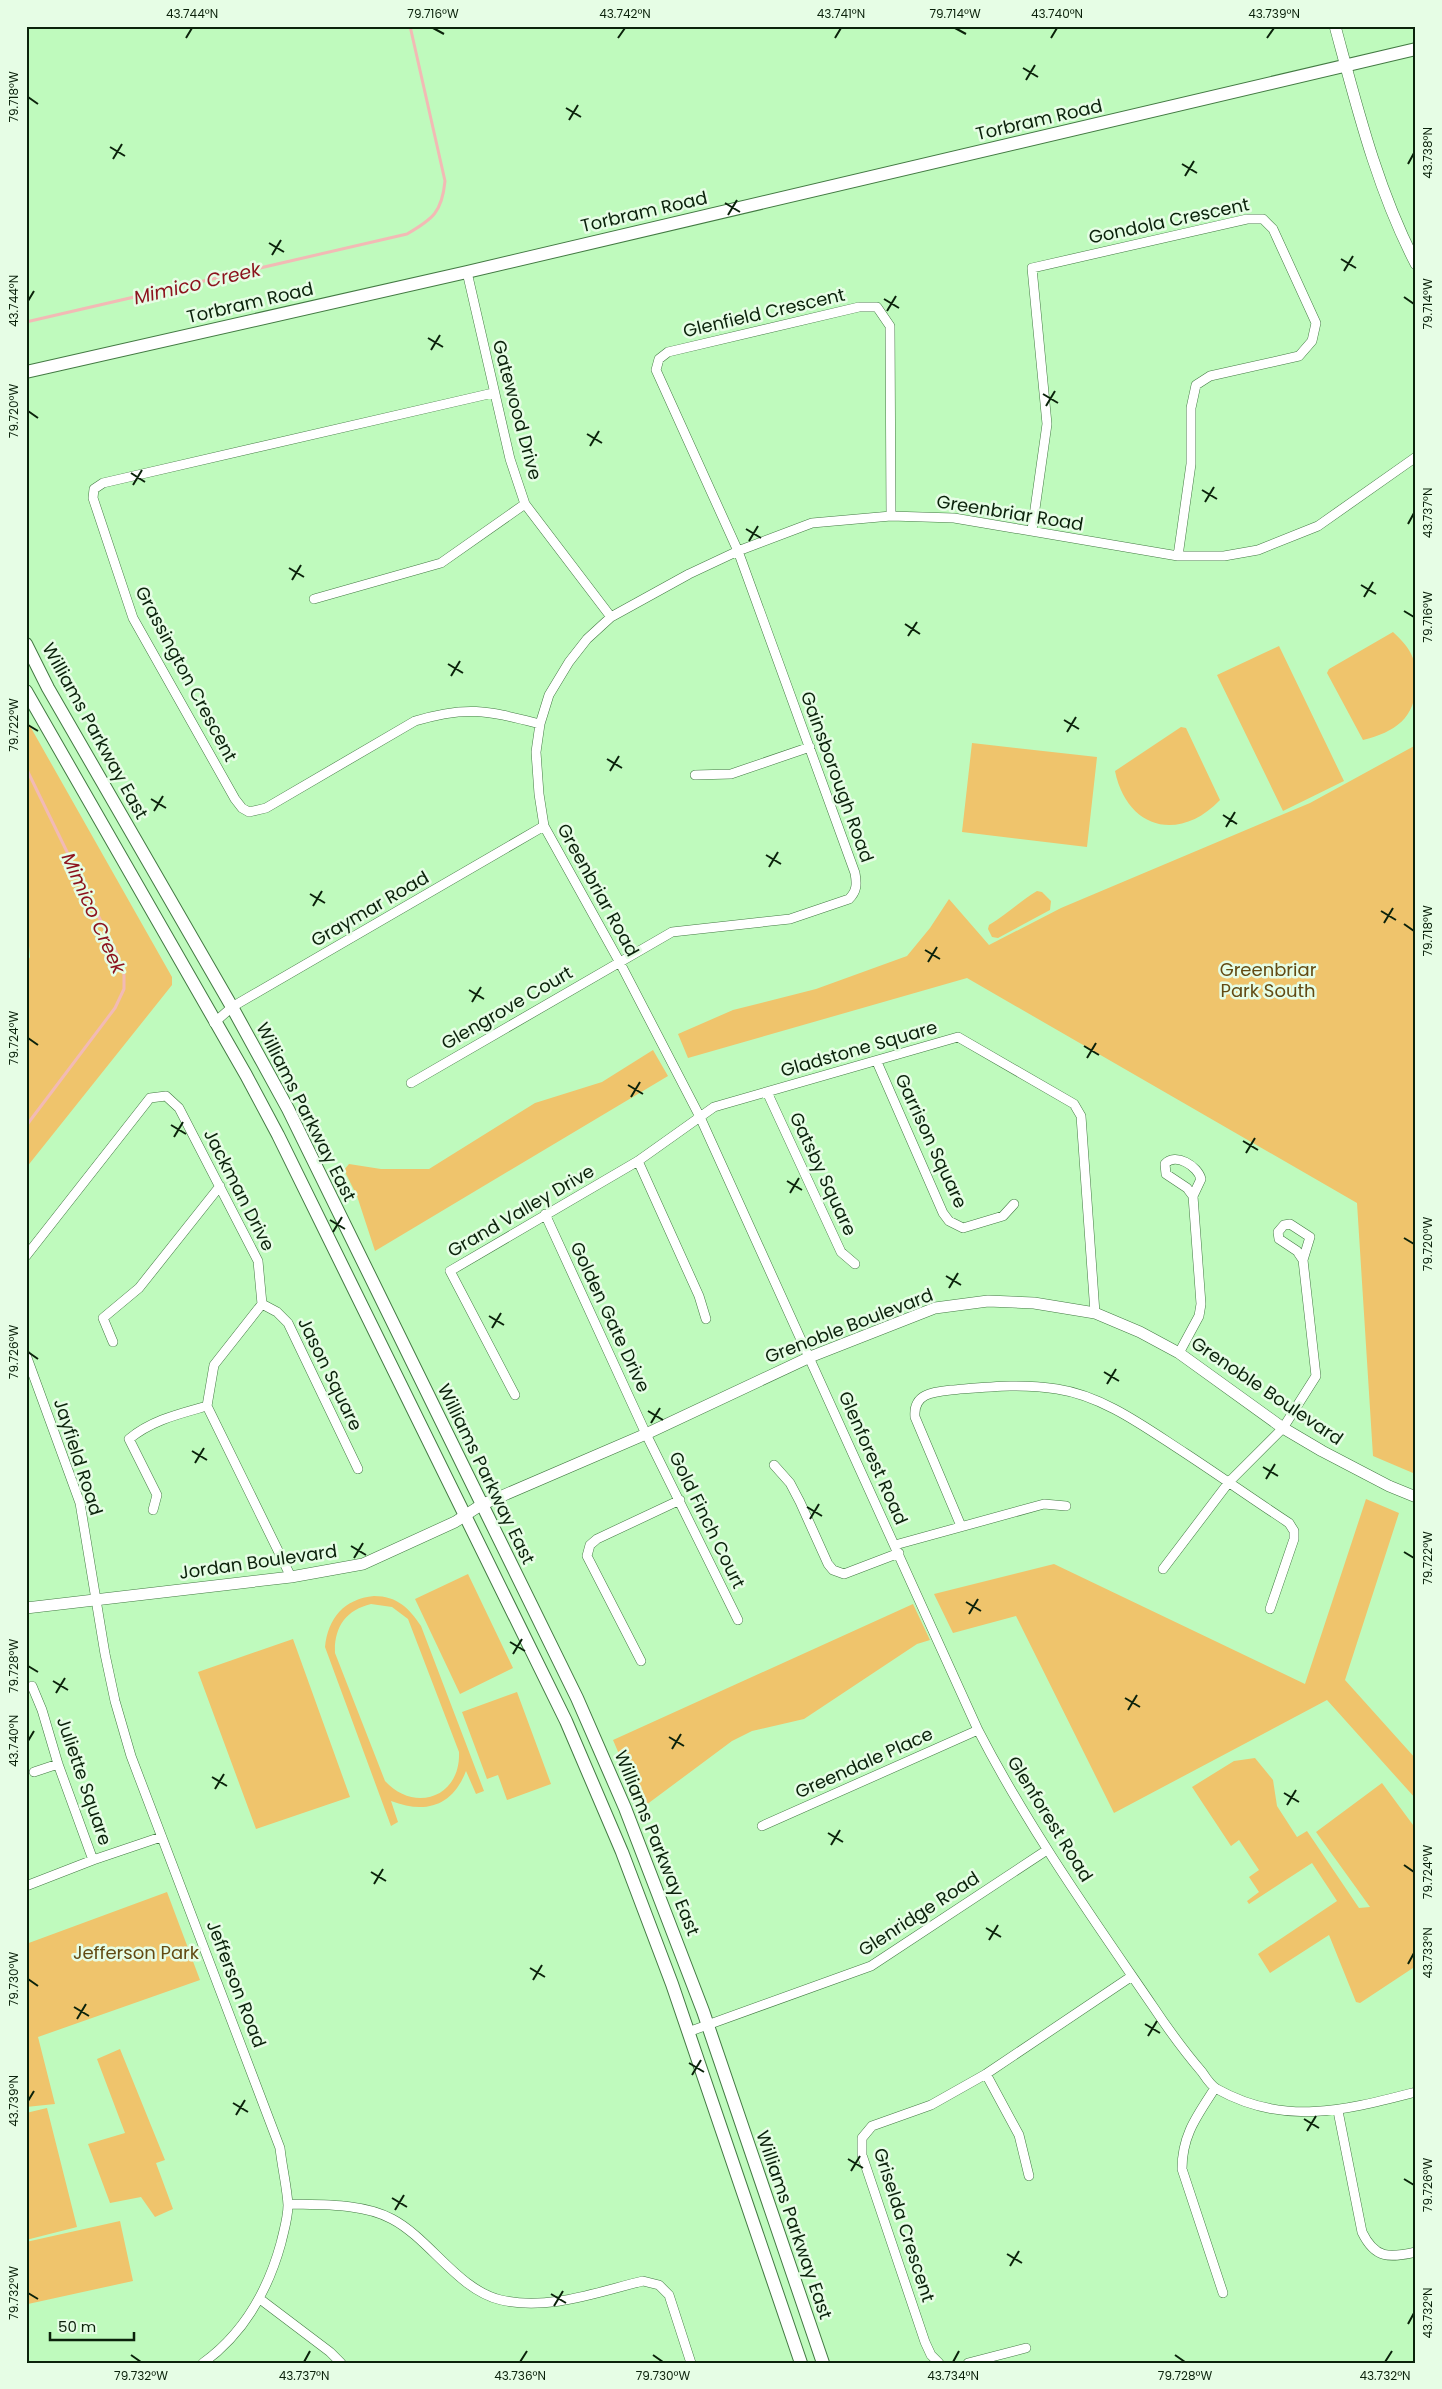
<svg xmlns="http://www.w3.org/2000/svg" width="1442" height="2389" font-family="Poppins,sans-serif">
	<rect width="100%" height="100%" fill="#bffabd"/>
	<!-- green -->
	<path fill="#efc46c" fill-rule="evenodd" d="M1393,632c19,18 23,26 23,51 0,35 -21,49 -53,57l-36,-67 2,-4z
		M1279,646l65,135 -61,30 -66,-136z
		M26,719l146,258v8l-146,183v-204l4,-7 -4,-45z
		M1181,727l5,1 34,72c-41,43 -93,29 -105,-29z
		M972,743l125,14 -10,90 -125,-15z
		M1416,745v640l-3,88 -40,-17 -16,-253 -390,-225 -279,80 -10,-24 55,-24 83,-21 91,-33 23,-28 19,-29 40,46 72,-37 249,-105z
		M1037,891l5,1 9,9 -1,9 -52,28 -6,-1 -4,-8 1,-4c18,-11 30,-23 48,-34z
		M653,1050l15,26 -293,175 -18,-55 -13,-26 5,-6 32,5h48l106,-66 67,-21z
		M1366,1499l33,14 -54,167 71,79v40l-89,-99 -213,113 -98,-197 -63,17 -19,-39 120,-30 251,120z
		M468,1574l45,94 -53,26 -45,-95z
		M374,1596c23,0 35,12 47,30l63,165 -8,3 -10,-23c-14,36 -41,43 -75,30l7,21 -7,4 -66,-179c3,-29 19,-48 49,-51zM371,1604l21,3 16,12 51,133c2,46 -45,61 -74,29l-50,-128c-1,-26 11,-43 36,-49z
		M913,1604l17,36 -13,4 -113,75 -52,12 -20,10 -90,67 -29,-68z
		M293,1639l57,158 -94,32 -58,-157z
		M517,1692l34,92 -44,16 -9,-25 -11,4 -25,-67z
		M1255,1758l18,22 4,26 20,31 10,-6 52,77 11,-1 -54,-75 66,-49 34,46v137l-56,37 -4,-1 -27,-67 -59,38 -12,-19 79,-53 -25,-38 -63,41 -2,-3 12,-9 -10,-15 10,-7 -20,-30 -8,6 -39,-59 42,-26z
		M167,1892l33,88 -162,57 17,67 -29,3v-163z
		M120,2049l45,111 -9,3 17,46 -18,8 -14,-20 -31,6 -22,-59 37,-11 -28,-74z
		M47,2108l30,119 -51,13v-127z
		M120,2221l13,60 -105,23 -2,-10v-52z"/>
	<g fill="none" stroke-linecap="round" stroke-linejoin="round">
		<!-- stream -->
		<path stroke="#f2bab5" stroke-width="3" d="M26,322l381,-88c26,-15 35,-22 38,-53l-35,-155
			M26,768l92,188 6,19v14l-9,19 -89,118"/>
		<defs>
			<path id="minor" d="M467,272l43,187 15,45 86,113
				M493,393l-390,90 -9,6 -1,9 40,120 102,181 7,9 7,4 17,-4 149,-87c53,-16 73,-10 125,3
				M1416,457l-98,69 -60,24 -34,6h-46l-224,-38 -63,-2 -79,7 -74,28 -49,23 -78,43 -24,22 -18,23 -20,33 -9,29 -4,28 3,42 5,32 75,135 81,156 278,613c50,97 113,186 174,275 16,24 32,46 50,67 4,6 9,14 15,17 68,38 129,21 199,3
				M1032,530l15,-106 -15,-156 215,-49h16l10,10 43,94 -4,18 -13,15 -89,20 -14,9 -5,23v56l-13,92
				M314,599l127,-36 84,-59
				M695,775l36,-1 79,-27
				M214,1023l18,-16 312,-181
				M877,1062l66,151 6,8 14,7 40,-12 11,-12
				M411,1083l261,-151 118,-13 59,-20c8,-8 8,-15 6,-26l-117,-322 -82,-181 3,-11 9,-7 191,-45h18l13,19 1,190
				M767,1092l74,160 14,12
				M638,1161l61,135 7,23
				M545,1214l101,220 92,186
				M26,1256l124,-158 16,-2 13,12 79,153 4,43 -48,61 -7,41 84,171
				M262,1304l15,8 11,11 70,146
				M113,1342l-10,-24 36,-30 81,-102
				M1179,1353l20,-37 2,-12 -8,-108 8,-17c-3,-13 -26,-27 -36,-15l1,10 21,14 6,8
				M26,1355l54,148 25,151 10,47 16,55 149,392c2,19 7,39 8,57 0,13 -4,25 -7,38 -13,47 -38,91 -78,120
				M515,1395l-65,-124 188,-110 76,-54 244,-70 116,67 7,12 14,197
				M774,1465l16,18 10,19 28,62 5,6 11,4 55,-21
				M153,1510l4,-15 -28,-56c23,-19 50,-25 78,-33
				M961,1526l-46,-109c-2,-23 17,-25 36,-27 37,-3 69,-7 106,-1 47,7 89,39 128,64 35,23 69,47 104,70l5,8v8l-24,70
				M895,1545l149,-41 22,2
				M1163,1569l66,-87 54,-54 33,-52 -13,-116 7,-23 -20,-13 -6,1 -6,7 1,7 18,12 6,9
				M641,1661l-54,-105 3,-11 7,-6 83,-39
				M32,1686l10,24 16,54 35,96
				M34,1772l24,-8
				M762,1826l216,-96
				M26,1886l67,-26 68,-23
				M688,2032l183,-66 176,-116
				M986,2074l33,61 10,41
				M1215,2088c-18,28 -33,47 -33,81l41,124
				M1338,2111l24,121c13,27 27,26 54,20
				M288,2204c33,1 75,-1 104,15 38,20 66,71 109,81 47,11 96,-8 142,-19l16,4 10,10 22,68
				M260,2299l70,53 11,11
				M939,2363l-8,-8 -6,-13 -63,-187v-17l10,-12 59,-21 55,-31 146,-98
				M968,2363l58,-15"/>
			<path id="tertiary" d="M1335,26c22,81 42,163 81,238
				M26,1608l265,-31 72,-13 92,-42 26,-17 165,-71 164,-77 125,-49 53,-7 46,2 61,10 45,19 39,21 104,75 39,23 67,35 27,11"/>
			<path id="secondary" d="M26,372l441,-100 949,-223
				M26,644l22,44 184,319 56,102 289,589 48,110 78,203 120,352
				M26,691l220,384 32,60 288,586 56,131 50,132 129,379"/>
		</defs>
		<!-- minor casing -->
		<use href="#minor" stroke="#437a43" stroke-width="10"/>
		<!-- tertiary casing -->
		<use href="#tertiary" stroke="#437a43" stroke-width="12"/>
		<!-- secondary casing -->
		<use href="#secondary" stroke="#437a43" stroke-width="14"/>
		<!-- minor -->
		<use href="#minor" stroke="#fff" stroke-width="9"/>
		<!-- tertiary -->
		<use href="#tertiary" stroke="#fff" stroke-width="11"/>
		<!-- secondary -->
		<use href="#secondary" stroke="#fff" stroke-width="12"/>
	</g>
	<!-- ticks -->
	<path fill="none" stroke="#0b220b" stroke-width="2" d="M433,28l11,6M955,28l11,6M186,38l6,-10M618,38l7,-10M835,38l6,-10M1051,38l6,-10M1267,38l7,-10M1023,68l15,9M1026,80l9,-15M28,97l10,7M566,108l15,9M569,120l9,-15M110,147l15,9M113,159l9,-15M1182,164l15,9M1408,164l6,-11M1185,176l9,-15M725,203l15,9M728,215l9,-15M269,243l15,9M272,255l9,-15M1341,259l15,9M1344,271l9,-15M1404,297l10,7M884,299l15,9M28,301l6,-10M887,311l9,-15M428,338l15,9M431,350l9,-15M1043,394l15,9M1046,406l9,-15M28,411l10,7M587,434l15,9M590,446l9,-15M131,473l14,9M133,485l9,-15M1202,490l15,9M1205,502l9,-15M1408,524l6,-11M746,529l15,9M749,541l9,-15M289,568l15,9M292,580l9,-15M1361,585l15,9M1364,597l9,-15M1404,611l10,6M905,624l15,10M908,636l9,-14M448,664l15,9M451,676l9,-15M1064,720l15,9M28,725l10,6M1067,732l9,-15M607,759l15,9M610,771l9,-15M151,799l15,9M154,811l9,-15M1223,815l14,9M1226,827l9,-15M766,855l15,9M769,867l9,-15M310,894l15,9M313,906l9,-15M1381,911l15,9M1384,923l9,-15M1404,924l10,7M925,950l15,9M928,962l9,-15M469,990l15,9M472,1002l9,-15M28,1038l10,7M1084,1046l15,9M1087,1058l9,-15M628,1085l15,9M631,1097l9,-15M171,1125l15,9M174,1137l9,-15M1243,1141l15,9M1246,1153l9,-15M787,1181l15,9M790,1193l9,-15M330,1220l15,9M333,1232l9,-15M1404,1238l10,6M946,1276l15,9M949,1288l9,-15M489,1316l15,9M492,1328l9,-15M28,1352l10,7M1104,1372l15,9M1107,1384l9,-15M648,1411l15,9M651,1423l9,-15M192,1451l15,9M195,1463l9,-15M1263,1467l15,9M1266,1479l9,-15M807,1507l15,9M810,1519l9,-15M351,1546l15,9M1404,1552l10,6M354,1558l9,-15M966,1602l15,9M969,1614l9,-15M510,1642l15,9M513,1654l9,-15M28,1666l10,6M53,1681l15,9M56,1693l9,-15M1125,1698l15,9M1128,1710l9,-15M669,1737l15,9M28,1741l6,-10M672,1749l9,-15M212,1777l15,9M215,1789l9,-15M1284,1793l15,9M1287,1805l9,-15M828,1833l15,9M831,1845l9,-15M1404,1865l10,7M371,1872l15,9M374,1884l9,-15M986,1928l15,9M989,1940l9,-15M1408,1964l6,-11M530,1968l15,9M28,1979l10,7M533,1980l9,-15M74,2007l15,9M77,2019l9,-15M1145,2024l15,9M1148,2036l9,-15M689,2063l15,9M692,2075l9,-15M28,2101l6,-10M233,2103l15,9M236,2115l9,-15M1304,2119l15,9M1307,2131l9,-15M848,2159l15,9M851,2171l9,-15M1404,2179l10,6M392,2198l15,9M395,2210l9,-15M1007,2254l15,9M1010,2266l9,-15M28,2293l10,6M551,2294l15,9M554,2306l9,-15M1408,2324l6,-11M131,2355l10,7M653,2355l10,7M1175,2355l10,7M304,2362l6,-11M520,2362l7,-11M953,2362l6,-11M1385,2362l7,-11"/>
	<g text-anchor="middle" stroke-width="5" stroke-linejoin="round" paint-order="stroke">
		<!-- street labels -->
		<g font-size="18" fill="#0b220b" stroke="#e6fde5">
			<text transform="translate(1039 120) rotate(-13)" y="6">Torbram Road</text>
			<text transform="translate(644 212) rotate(-13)" y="6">Torbram Road</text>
			<text transform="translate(1169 221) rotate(-12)" y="6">Gondola Crescent</text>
			<text transform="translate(250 303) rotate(-13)" y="6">Torbram Road</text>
			<text transform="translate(764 313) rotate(-13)" y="6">Glenfield Crescent</text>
			<text transform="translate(517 410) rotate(75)" y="6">Gatewood Drive</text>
			<text transform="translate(1010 513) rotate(9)" y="6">Greenbriar Road</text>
			<text transform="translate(186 674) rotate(62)" y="6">Grassington Crescent</text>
			<text transform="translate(95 731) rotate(61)" y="6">Williams Parkway East</text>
			<text transform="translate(837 777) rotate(70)" y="6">Gainsborough Road</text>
			<text transform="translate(598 890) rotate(61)" y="6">Greenbriar Road</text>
			<text transform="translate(370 909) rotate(-30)" y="6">Graymar Road</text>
			<text transform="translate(507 1008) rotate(-30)" y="6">Glengrove Court</text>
			<text transform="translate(859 1049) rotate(-16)" y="6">Gladstone Square</text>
			<text transform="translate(306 1112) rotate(63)" y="6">Williams Parkway East</text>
			<text transform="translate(931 1141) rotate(65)" y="6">Garrison Square</text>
			<text transform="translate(823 1174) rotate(65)" y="6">Gatsby Square</text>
			<text transform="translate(239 1190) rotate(63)" y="6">Jackman Drive</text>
			<text transform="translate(521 1211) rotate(-30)" y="6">Grand Valley Drive</text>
			<text transform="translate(610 1317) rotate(65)" y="6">Golden Gate Drive</text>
			<text transform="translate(849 1326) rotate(-21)" y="6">Grenoble Boulevard</text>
			<text transform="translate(330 1374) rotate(64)" y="6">Jason Square</text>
			<text transform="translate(1267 1391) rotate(34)" y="6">Grenoble Boulevard</text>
			<text transform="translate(78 1457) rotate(72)" y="6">Jayfield Road</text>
			<text transform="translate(873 1458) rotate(66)" y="6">Glenforest Road</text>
			<text transform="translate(486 1474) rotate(64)" y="6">Williams Parkway East</text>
			<text transform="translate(707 1520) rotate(64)" y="6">Gold Finch Court</text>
			<text transform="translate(258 1562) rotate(-8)" y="6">Jordan Boulevard</text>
			<text transform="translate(864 1763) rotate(-24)" y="6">Greendale Place</text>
			<text transform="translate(84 1781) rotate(71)" y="6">Juliette Square</text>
			<text transform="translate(1050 1819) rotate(58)" y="6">Glenforest Road</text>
			<text transform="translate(657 1843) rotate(68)" y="6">Williams Parkway East</text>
			<text transform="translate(919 1914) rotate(-33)" y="6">Glenridge Road</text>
			<text transform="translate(236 1984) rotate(69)" y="6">Jefferson Road</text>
			<text transform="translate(794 2225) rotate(71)" y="6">Williams Parkway East</text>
			<text transform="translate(904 2225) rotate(72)" y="6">Griselda Crescent</text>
		</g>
		<!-- park labels -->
		<g font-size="18" fill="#624a13" stroke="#e6fde5">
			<text x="1268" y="976">Greenbriar<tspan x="1268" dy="21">Park South</tspan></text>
			<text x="136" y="1959">Jefferson Park</text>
		</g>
		<!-- water labels -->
		<g font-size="19" font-style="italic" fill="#8c121d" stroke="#e6fde5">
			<text transform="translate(197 283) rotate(-13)" y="7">Mimico Creek</text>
			<text transform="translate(94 913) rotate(66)" y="7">Mimico Creek</text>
		</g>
	</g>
	<!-- border -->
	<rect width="1442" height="2389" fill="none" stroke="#e6fde5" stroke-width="55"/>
	<!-- scale -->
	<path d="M50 2332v8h84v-8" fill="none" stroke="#0b220b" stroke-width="2.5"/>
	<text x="58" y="2332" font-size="15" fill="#0b220b" stroke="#e6fde5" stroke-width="4" paint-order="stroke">50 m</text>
	<rect x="28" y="28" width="1386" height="2334" fill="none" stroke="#0b220b" stroke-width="2"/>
	<g font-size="12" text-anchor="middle" fill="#0b220b">
		<text x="192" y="18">43.744°N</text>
		<text x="433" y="18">79.716°W</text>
		<text x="625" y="18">43.742°N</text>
		<text x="841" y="18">43.741°N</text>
		<text x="955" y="18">79.714°W</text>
		<text x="1057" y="18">43.740°N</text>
		<text x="1274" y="18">43.739°N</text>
		<text transform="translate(14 97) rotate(-90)" y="4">79.718°W</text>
		<text transform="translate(1428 153) rotate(-90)" y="4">43.738°N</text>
		<text transform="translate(14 301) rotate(-90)" y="4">43.744°N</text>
		<text transform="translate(1428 304) rotate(-90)" y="4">79.714°W</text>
		<text transform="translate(14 411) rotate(-90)" y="4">79.720°W</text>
		<text transform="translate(1428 513) rotate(-90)" y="4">43.737°N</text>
		<text transform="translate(1428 617) rotate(-90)" y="4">79.716°W</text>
		<text transform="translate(14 725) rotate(-90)" y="4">79.722°W</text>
		<text transform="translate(1428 931) rotate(-90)" y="4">79.718°W</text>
		<text transform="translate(14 1038) rotate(-90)" y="4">79.724°W</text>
		<text transform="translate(1428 1244) rotate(-90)" y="4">79.720°W</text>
		<text transform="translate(14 1352) rotate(-90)" y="4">79.726°W</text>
		<text transform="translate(1428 1558) rotate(-90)" y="4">79.722°W</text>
		<text transform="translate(14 1666) rotate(-90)" y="4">79.728°W</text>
		<text transform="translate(14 1741) rotate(-90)" y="4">43.740°N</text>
		<text transform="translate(1428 1872) rotate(-90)" y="4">79.724°W</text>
		<text transform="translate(1428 1953) rotate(-90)" y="4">43.733°N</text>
		<text transform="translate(14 1979) rotate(-90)" y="4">79.730°W</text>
		<text transform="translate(14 2101) rotate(-90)" y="4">43.739°N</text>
		<text transform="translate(1428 2185) rotate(-90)" y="4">79.726°W</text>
		<text transform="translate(14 2293) rotate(-90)" y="4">79.732°W</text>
		<text transform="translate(1428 2313) rotate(-90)" y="4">43.732°N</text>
		<text x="141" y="2380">79.732°W</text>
		<text x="304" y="2380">43.737°N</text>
		<text x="520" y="2380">43.736°N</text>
		<text x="663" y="2380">79.730°W</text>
		<text x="953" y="2380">43.734°N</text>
		<text x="1185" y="2380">79.728°W</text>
		<text x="1385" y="2380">43.732°N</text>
	</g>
</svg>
